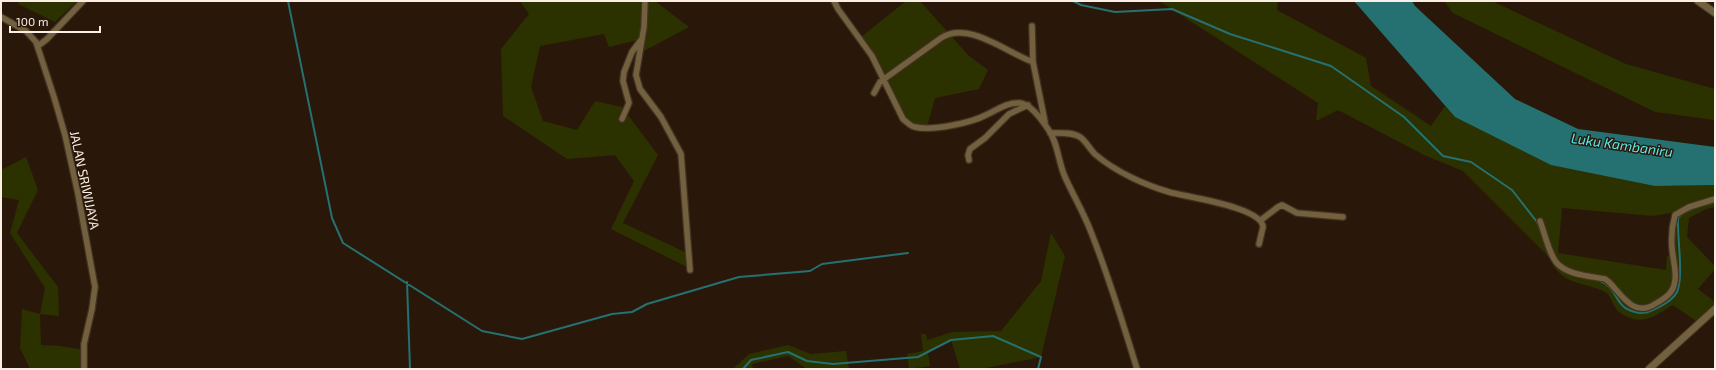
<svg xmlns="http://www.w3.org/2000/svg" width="1716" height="370" font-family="'Exo 2',sans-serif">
	<rect width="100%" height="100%" fill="#291809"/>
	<!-- green -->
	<path fill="#2c3100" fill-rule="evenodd" d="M19,1h58l-22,21 -37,-18z
		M520,1h135l34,26 -49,26 2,-14 -33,8 -5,-13 -64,12 -9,41 12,34 34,9 18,-29 27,6 36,48 -35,68 66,31 2,15 -80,-40 23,-48 -19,-26 -48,4 -64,-43 -2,-67 28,-35z
		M906,1h14l48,54 20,15 -9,19 -44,9 -8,29 -16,-3 -8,-7 -42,-80z
		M1159,1h119l-1,9 89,48 5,28 60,40 14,-20 10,11 200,69 60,-1v22l-9,2 -17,9 -2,19 28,29v3l-17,20 17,13v4l-16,17 -26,-18c-11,6 -25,18 -39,14 -4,-1 -11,-4 -15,-7 -6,-4 -7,-16 -14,-20 -21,-11 -45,-6 -55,-34l-87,-87 -39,-16 -86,-45 -22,11 2,-18zM1562,208l91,8 28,-5c-9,14 -7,29 -6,45h-8l-1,14 -108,-17z
		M1444,1h48l134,63 89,25v31l-60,-8 -202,-99z
		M26,157l12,33 -21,43 41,54 1,29 -19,-2 1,31 19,1 25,4 1,19h-56l-10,-21 2,-39 18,5 5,-26 -35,-55 9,-33 -18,-3v-27z
		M1051,233l14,23 -24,101 -60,12h-21l-9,-29 -23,13 2,13 -21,3 -2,-15 16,-3 -2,-17h5l1,6 25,-8 49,-1 40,-50z
		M788,345l23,9 35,-3 3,18h-42l-19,-13 -36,8 1,5h-22l3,-1 15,-14z"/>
	<!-- water -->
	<path fill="#257172" d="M1354,1h58l3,5 100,93 63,30 137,18v38l-60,1 -104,-21 -96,-48z"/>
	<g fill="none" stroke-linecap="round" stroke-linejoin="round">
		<!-- stream -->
		<path stroke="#257172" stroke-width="2" d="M288,1l44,217 11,25 139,88 40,8 90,-25 20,-2 15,-8 92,-27 71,-6 12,-7 86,-11
			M1073,1l8,4 34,7 57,-3 58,25 101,32 73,51 39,39 28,6 41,28 25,32 6,16
			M1708,204l7,-2
			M1548,254l5,8
			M1597,280c20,6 17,22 30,29 13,6 19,5 32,-2 6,-3 15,-9 18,-15 7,-16 0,-54 1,-74l5,-5 14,-6
			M407,282l3,87
			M743,369l8,-9 37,-8 19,9 26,3 85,-7 33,-17 42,-4 48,21 -3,12"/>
		<defs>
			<path id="minor" d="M645,1l-1,26 -8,48 4,14 21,28 20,37 9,116
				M834,1l4,8 34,47 31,63c4,3 7,7 12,8 17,4 56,-4 71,-12 11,-5 21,-13 34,-12 11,1 22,17 28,26 10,13 10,33 17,48 8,18 19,36 26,55 18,45 32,91 46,137
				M1,17l25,14 10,11 18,55 11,38 13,59 17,93 -3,22 -8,35v25
				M1032,26l1,36 12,60
				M38,46l9,-7 36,-38
				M874,93l6,-11 61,-44c27,-18 66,15 92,24
				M622,119l7,-16 -6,-22 1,-9 8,-20 9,-12
				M1050,133c10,0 22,-1 30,4 7,5 10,13 16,18 20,17 49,30 73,37 17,5 93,15 94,35l-4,17
				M969,160l-1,-5 2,-6 15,-11 24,-24 19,-9
				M1261,220l17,-13 4,-2 15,8 46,4
				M1540,221c5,13 8,30 16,41 10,13 34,14 49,17l4,3c13,13 25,36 46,22 5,-3 11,-6 15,-11 10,-12 3,-31 2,-45 -1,-11 0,-22 3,-33l14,-8 26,-8"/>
			<path id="tertiary" d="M1698,1l17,12
				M1649,369l66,-60"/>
		</defs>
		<!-- minor casing -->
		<use href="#minor" stroke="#423223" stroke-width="8"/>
		<!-- tertiary casing -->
		<use href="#tertiary" stroke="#423223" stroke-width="9"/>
		<!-- minor -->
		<use href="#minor" stroke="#72603e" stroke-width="5.5"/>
		<!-- tertiary -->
		<use href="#tertiary" stroke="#72603e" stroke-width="7"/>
	</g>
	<g text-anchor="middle" stroke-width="3" stroke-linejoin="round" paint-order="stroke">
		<!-- street labels -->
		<g font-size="13" fill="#fbefe5" stroke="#291809">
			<text transform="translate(85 180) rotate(78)" y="5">JALAN SRIWIJAYA</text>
		</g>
		<!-- water labels -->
		<g font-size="14" font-style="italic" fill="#5deaec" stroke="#291809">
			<text transform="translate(1622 145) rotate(8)" y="5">Luku Kambaniru</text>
		</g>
	</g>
	<!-- border -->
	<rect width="1716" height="370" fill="none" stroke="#fbefe5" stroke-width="4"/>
	<!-- scale -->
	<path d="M10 26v6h90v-6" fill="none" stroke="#fbefe5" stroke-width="2"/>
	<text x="16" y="26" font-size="12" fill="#fbefe5" stroke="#291809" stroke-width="3" paint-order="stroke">100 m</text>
</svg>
